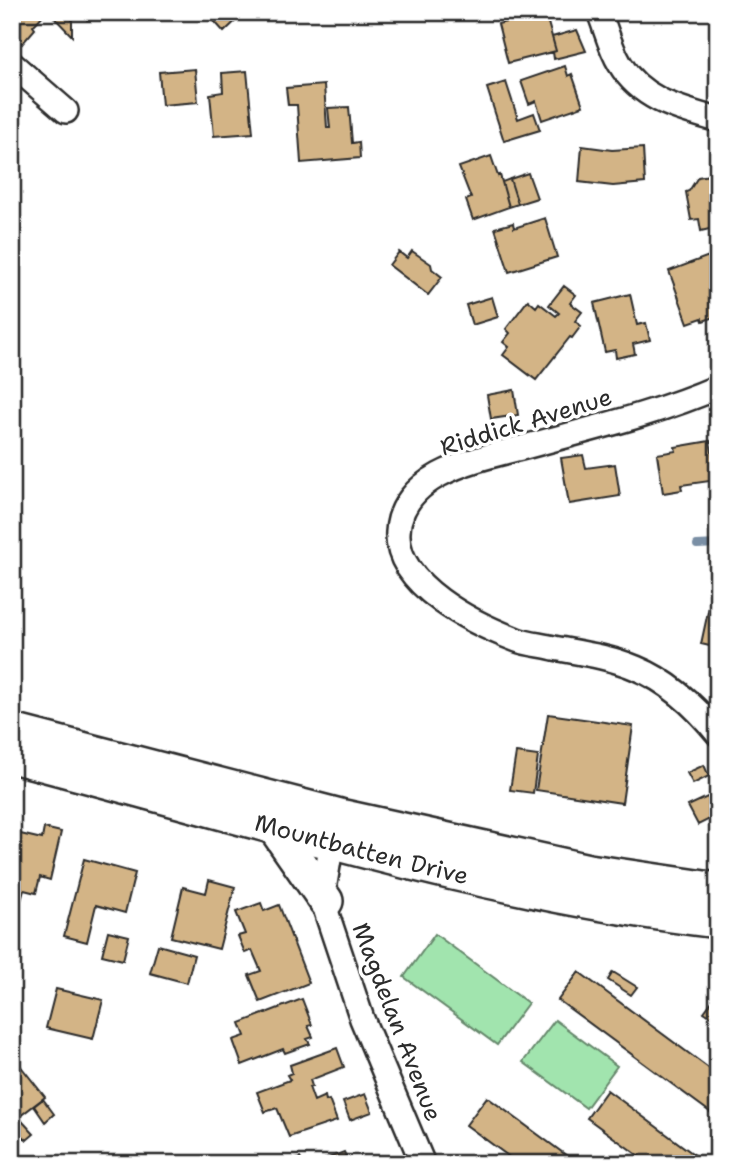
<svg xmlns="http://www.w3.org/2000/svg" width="730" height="1176" font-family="'Shantell Sans',sans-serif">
	<rect width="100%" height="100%" fill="#fff"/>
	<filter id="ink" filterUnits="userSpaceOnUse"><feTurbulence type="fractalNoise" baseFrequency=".0143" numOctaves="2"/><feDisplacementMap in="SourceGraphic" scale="14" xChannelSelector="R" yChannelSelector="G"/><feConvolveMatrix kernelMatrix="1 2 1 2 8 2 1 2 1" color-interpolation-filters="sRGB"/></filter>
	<g filter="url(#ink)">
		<!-- green -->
		<path fill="#a1e4ae" stroke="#66886c" stroke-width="2" d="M435,934l93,69 -31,42 -93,-68z
			M555,1020l62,46 -31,42 -63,-46z"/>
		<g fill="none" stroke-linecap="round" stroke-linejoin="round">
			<!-- stream -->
			<path stroke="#7a8fa5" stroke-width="8" d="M697,545l21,-1"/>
		</g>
		<!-- building -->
		<path fill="#d3b486" stroke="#2b2b2b" stroke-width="2" d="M15,12h31l-13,14 2,3 -13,15 -10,-10v-19z
			M49,12h42v8h-4v-3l-15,1v18z
			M206,12h39l-21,20z
			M545,12l11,39 -48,12 -10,-39z
			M577,30l9,21 -32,8 -1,-7 3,-1 -4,-14z
			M565,66l3,10 4,-2 11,32 -41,14 -6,-19 -7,3 -8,-23z
			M195,69l3,33 -36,3 -3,-33z
			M247,71l6,62 -39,3 -4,-42 13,-2 -1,-19z
			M506,82l12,37 16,-6 6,17 -36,11 -17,-53z
			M324,85l3,43h3l-2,-20 21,-1 3,36 7,-1 1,16 -59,5 -4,-58h-9l-2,-17z
			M582,146l30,4 31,-2 2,35 -32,3 -34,-4z
			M491,156l7,20 2,-1 9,32 -36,13 -7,-20 5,-2 -12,-31z
			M718,165v62l-17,4 -2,-12 -8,1 -5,-28 3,-1 9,-14 12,-2 -1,-8z
			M528,173l9,25 -19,6 -8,-25z
			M510,179l8,25 -9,3 -7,-25z
			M545,218l12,39 -48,15 -14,-44 18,-5 1,5z
			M412,251l19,13 1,5 10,8 -14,18 -39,-30 10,-13 8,6z
			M709,256l2,5 7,-2v57l-15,5 -1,-3 -14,5 -19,-52z
			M564,286l12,9 -6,8 12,9 -7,9 6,5 -9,12 -2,-1 -34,43 -33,-25 6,-8 -6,-5 7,-9 -4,-4 22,-29 8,7 3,-4 17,13 3,-3 -10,-8z
			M630,294l7,31 9,-2 4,17 -17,4 2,10 -19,4 -1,-8 -10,2 -11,-49z
			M492,297l6,20 -26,8 -6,-20z
			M514,390l4,25 -27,4 -4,-24z
			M710,441l7,39 -36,5 1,5 -19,3 -6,-39 19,-3 -1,-4z
			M583,455l3,13 29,-4 5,32 -51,8 -8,-46z
			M709,607l9,2v39l-17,-4z
			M548,714l85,12 -11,77 -86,-13z
			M516,753l22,3 -5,37 -23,-3z
			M704,765l5,11 -16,8 -6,-11z
			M718,792v23l-20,10 -10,-19z
			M44,828l17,4 -11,48 -10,-3 -4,16 -12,-3 -4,14 -8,-2v-53l4,-16 26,6z
			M84,859l51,14 -10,40 -29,-8 -9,37 -23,-6z
			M209,880l26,7 -16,62 -48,-12 12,-50 23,6z
			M261,903l3,8 15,-6 30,78 -49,19 -11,-27 12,-4 -9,-21 -7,3 -7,-17 7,-2 -9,-22z
			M108,931l21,5 -6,24 -21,-5z
			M158,945l36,10 -7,28 -37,-10z
			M579,972l139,103v43l-160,-118z
			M613,972l24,15 -6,8 -23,-15z
			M56,989l47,11 -10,39 -47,-11z
			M718,993v28l-14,-9z
			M302,999l10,26 -4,1 5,11 -6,2 3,5 -25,9 -2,-4 -41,16 -9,-25 12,-4 -5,-13z
			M337,1048l7,19 -34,13 2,6 -3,1 5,14 11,-5 1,5 3,-1 8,21 -48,16 -12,-29 -12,4 -8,-20 33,-12 -3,-5 5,-2 -2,-8z
			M19,1064l26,33 -25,19 -8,-11v-36z
			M607,1090l93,69 -4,5h-46l-63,-46z
			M365,1094l7,18 -22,8 -7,-18z
			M487,1097l91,67h-59l-53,-39z
			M43,1099l11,15 -9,8 -11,-16z
			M12,1110l22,24 -7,6 -3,-3 -12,11z
			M344,1152l5,12h-36z
			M300,1158l3,6h-18z"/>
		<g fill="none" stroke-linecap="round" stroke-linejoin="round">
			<defs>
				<path id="street" d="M599,12c7,17 11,36 21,52 21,36 60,45 98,56
					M12,64l54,47
					M718,387c-62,27 -128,42 -193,60 -28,7 -60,14 -86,28 -22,12 -40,31 -41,57 -3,54 77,92 119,108 11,4 25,5 37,8 27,5 56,9 82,20 32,13 61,40 82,66
					M334,829l-10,61 2,21 36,108 61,145"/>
				<g id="secondary">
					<path d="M12,731l328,85 249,55 129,19"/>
					<path id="s1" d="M12,756c234,60 465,137 706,165"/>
					<path d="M275,828l51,73"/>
				</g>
			</defs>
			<!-- street casing -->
			<use href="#street" stroke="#2b2b2b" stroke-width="28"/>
			<!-- secondary casing -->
			<use href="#secondary" stroke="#2b2b2b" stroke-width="38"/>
			<!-- street -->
			<use href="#street" stroke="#fff" stroke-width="23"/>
			<!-- secondary -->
			<use href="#secondary" stroke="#fff" stroke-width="33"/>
		</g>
	</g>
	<g text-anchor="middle" stroke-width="7" stroke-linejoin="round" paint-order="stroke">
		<!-- street labels -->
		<g font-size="24" fill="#2b2b2b" stroke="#fff">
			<text transform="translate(526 422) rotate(-17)" y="8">Riddick Avenue</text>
			<text dy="8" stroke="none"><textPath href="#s1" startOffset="362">Mountbatten Drive</textPath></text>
			<text transform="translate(397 1022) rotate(69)" y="8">Magdelan Avenue</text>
		</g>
	</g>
	<!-- margin -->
	<rect width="730" height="1176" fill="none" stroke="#fff" stroke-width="42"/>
	<rect x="21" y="21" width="688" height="1134" fill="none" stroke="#2b2b2b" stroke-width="2.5" filter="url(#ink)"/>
</svg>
